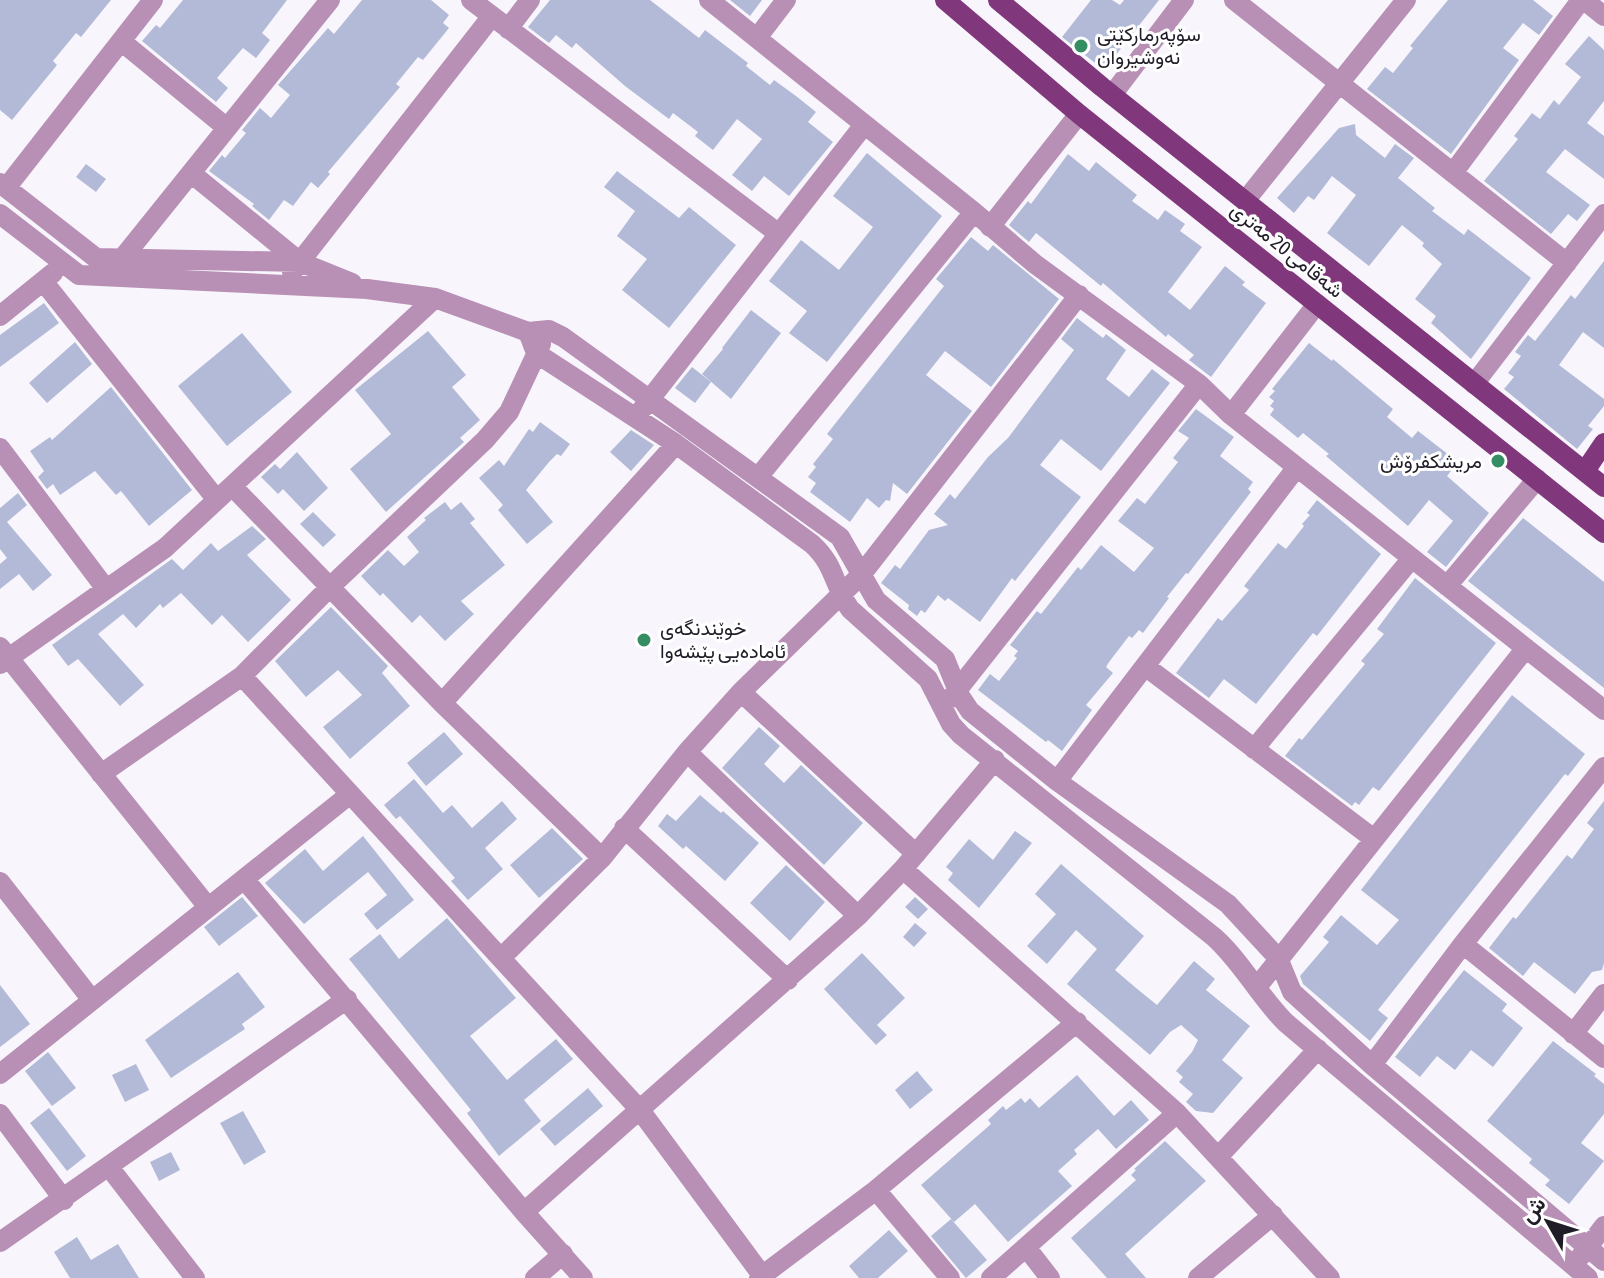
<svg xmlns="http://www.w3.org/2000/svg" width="1604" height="1278" font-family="'Asap Condensed',Vazirmatn,sans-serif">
	<rect width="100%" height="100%" fill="#f8f6fc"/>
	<!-- building -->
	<path fill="#b2bad7" d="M0,0h111l-30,37 -5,-4 -23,28 4,4 -45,55 -12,-10z
		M183,0h104l-25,33 8,7 -14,18 -13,-10 -26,30 11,10 -12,14 -74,-61 14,-16 4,3z
		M362,0h69l18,15 -6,8 6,5 -26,32 -5,-3 -22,27 4,3 -72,85 2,2 -12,14 -7,-6 -18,24 -9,-6 -15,20 -17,-14 2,-2 -45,-33 13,-16 3,3 21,-25 -4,-3 18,-22 11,10 19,-23 -12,-10 50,-57 6,6z
		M550,0h100l49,38 6,-8 43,33 -2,3 24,19 4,-5 22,16 20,16 -8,10 25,20 -44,54 -25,-20 -12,15 -20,-16 30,-36 -25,-20 -24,31 -18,-14 3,-4 -25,-19 -4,6 -44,-33 -49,-43 -4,5 -16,-13 -7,8 -21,-16z
		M730,0h32l-12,16z
		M1091,0h21l8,5 4,-5h35l-55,70 -42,-33z
		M1448,0h85l20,16 -14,19 -16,-12 -20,25 16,12 -68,94 -84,-65 18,-22 8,6 20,-25 -3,-2z
		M1589,36l15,14v51l-17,22 17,13v43l-39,-30 -19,23 44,33 -13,16 -9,-7 -17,20 -67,-53 34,-42 -4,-3 18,-23 8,6 14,-19 5,5 22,-28 -16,-13z
		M1355,124l1,11 29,23 10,-14 19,14 -16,20 37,30 -3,3 32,24 4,-6 63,49 -60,81 -40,-36 5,-7 -21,-17 27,-35 -20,-18 2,-3 -22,-18 -33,41 -42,-33 29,-38 -24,-19 -18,24 -6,-4 -14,17 -17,-15 62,-70z
		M867,153l75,63 -115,146 -38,-29 18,-22 -38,-30 32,-41 38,30 34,-43 -40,-31z
		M1068,154l21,17 7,-9 41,33 -5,6 26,19 7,-10 20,14 -5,7 22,16 -34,45 22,18 35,-44 20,16 -3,3 24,18 -55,74 -22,-17 5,-5 -26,-21 -2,3 -63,-54 -2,3 -65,-53 -7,9 -20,-17 19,-24 3,3z
		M86,164l20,15 -10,13 -20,-15z
		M617,171l62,47 10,-11 47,38 -67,83 -47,-38 25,-31 -30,-23 18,-25 -31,-24z
		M971,237l17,14 5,-6 66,54 -68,88 -46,-36 -19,24 46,36 -65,83 -14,-11 -3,18 -4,-1 -7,8 -12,-10 -17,24 -40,-30 6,-9 -8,-6 8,-10 -3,-3 20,-25 -6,-5 117,-148 -8,-7z
		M1604,261v87l-21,-16 -24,33 45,34v7l-16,20 5,3 -16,20 -73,-60 10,-12 -6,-4 13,-17 -6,-4 13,-17 7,6 36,-46 4,4z
		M44,303l15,20 -59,44v-32z
		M751,310l30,23 -50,66 -29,-25 21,-25 -1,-1z
		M1077,318l26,20 3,-4 20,16 -20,29 23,18 23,-28 18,14 -69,88 -40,-32 -21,26 41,32 -66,84 -3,-3 -32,44 -32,-24 -3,3 -7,-6 -13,18 -4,-3 -4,6 -9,-7 1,-4 -28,-22 14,-18 5,4 29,-39 19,-5 -14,-11 16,-20 5,5 33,-42 20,-19 66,-88 -13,-11z
		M428,331l38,44 -14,12 28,33 -20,18 4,4 -78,70 -36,-43 41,-35 -36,-44z
		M242,333l50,59 -65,54 -49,-60z
		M75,342l17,22 -45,39 -18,-20z
		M1309,343l23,18 1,-2 60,50 -6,8 25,21 6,-7 40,31 -11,14 42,37 -43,54 -19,-15 26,-31 -24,-21 -21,26 -82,-70 3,-2 -26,-21 -5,5 -28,-23 4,-6 -4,-3 4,-5 -5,-4 6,-6 -3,-2z
		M692,367l19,15 -16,21 -20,-15z
		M111,387l81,103 -43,36 -28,-35 -5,4 -21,-24 -35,24 -7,-11 -6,5 -9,-12 6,-6 -14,-20 20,-14 2,3z
		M1196,409l38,28 -14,19 33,26 -5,7 3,3 -63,82 -2,-1 -19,24 2,1 -26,35 -4,-3 -7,8 -3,-2 -20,26 -3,5 7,6 -27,32 6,5 -30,41 -14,-11 -2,2 -68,-52 12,-16 9,7 18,-23 -3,-2 4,-5 -8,-6 27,-34 4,3 37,-47 3,3 20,-25 33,27 20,-24 -36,-27 19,-23 8,6 33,-42 -5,-4 16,-20 -11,-7z
		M540,422l30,22 -9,12 -4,-2 -8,8 -23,28 27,32 -26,22 -29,-34 5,-5 -24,-27 20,-18 5,6 25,-37 4,3z
		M631,430l23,15 -23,26 -21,-19z
		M297,452l31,36 -24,23 -21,-22 -5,5 -17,-17 14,-13 5,5z
		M18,493l9,12 -20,17 45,53 -19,16 -14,-17 -19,15v-25l7,-6 -7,-9v-41z
		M1317,500l64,54 -64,82 -4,-3 -57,71 -32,-25 -15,19 -33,-25 42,-55 4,3 27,-31 -5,-4 34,-43 8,6 18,-23 -2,-2 8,-9 -3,-2z
		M445,502l6,8 10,-8 14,17 -5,4 35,42 -44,36 13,13 -29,27 -25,-26 -8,8 -29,-30 -3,3 -19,-20 27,-26 16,16 15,-14 -12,-15 19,-17 -2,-2z
		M313,512l23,23 -13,12 -23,-23z
		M1523,518l81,64v106l-136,-107z
		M252,526l14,13 -19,16 44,45 -43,42 -26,-27 -10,10 -31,-32 -18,15 -3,-4 -24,24 -13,-14 -25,20 46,51 -24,21 -42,-47 -10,7 -16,-21 120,-86 11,11 28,-27 7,8z
		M1415,578l81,65 -117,148 -6,-4 -14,18 -4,-3 -3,4 -67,-50 14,-18 3,2 63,-76 -4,-3 23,-27 -7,-5z
		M331,607l57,59 -6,7 28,33 -60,53 -27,-32 39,-32 -24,-25 -32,27 -31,-36z
		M1512,695l73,59 -17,22 -3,-2 -187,236 10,8 -18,23 -67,-57 -3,-8 29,-34 -6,-5 18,-22 36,30 22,-25 -38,-30z
		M759,727l21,19 -16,18 20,19 17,-18 62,58 -39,42 -102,-97z
		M444,732l19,22 -37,32 -19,-23z
		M414,779l29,34 9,-8 20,23 30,-27 15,18 -32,29 18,21 -35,31 -17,-19 4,-3 -55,-62 -4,3 -12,-14z
		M700,795l21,18 2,-2 36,32 -34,38 -39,-35 -3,3 -25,-23 9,-12 9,7z
		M1604,801v162l-2,7 -10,2 -17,22 -41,-32 -11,14 -34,-28 24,-31 3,2 51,-64 5,4 22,-30 -7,-6z
		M552,828l31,31 -44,39 -29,-33z
		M1015,831l17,12 -53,65 -31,-28 5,-7 -7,-6 23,-28 24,21z
		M363,836l51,64 -37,30 -13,-16 23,-19 -19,-23 -64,52 -39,-41 40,-34 18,22z
		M1061,864l83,72 -29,34 21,18 21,17 37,-44 21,18 -9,11 44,36 -28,34 21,18 -30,35 -17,-2 -10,-9 7,-8 -14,-12 4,-5 -7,-6 16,-19 6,-12 -17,-15 -11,7 -20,23 -83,-71 30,-35 -21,-19 -29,34 -20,-18 29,-32 -21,-20z
		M786,865l39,37 -35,39 -40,-38z
		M242,897l16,19 -39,30 -15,-19z
		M915,897l13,12 -10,10 -13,-12z
		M447,918l69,80 -46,38 37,44 49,-41 17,20 -49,41 17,21 -42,35 -32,-43 4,-3 -122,-151 31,-25 19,25z
		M915,923l12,10 -13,14 -11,-10z
		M862,953l43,45 -28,27 10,10 -11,10 -52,-56z
		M1464,970l43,34 -5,7 21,17 -30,39 -22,-17 -16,20 -18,-14 -17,21 -25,-20z
		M238,972l27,35 -23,17 3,5 -74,49 -26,-38z
		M0,985l30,39 -30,23z
		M1553,1041l43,33 -2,2 10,8v30l-23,29 23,18 -35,43 -24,-19 5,-5 -21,-17 3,-4 -45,-38z
		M48,1052l28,36 -24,18 -27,-35z
		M136,1064l13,26 -24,12 -13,-27z
		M917,1071l16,19 -23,19 -15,-19z
		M1077,1075l37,41 17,-16 18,20 -33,29 -18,-20 -24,21 3,4 -19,17 14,15 -64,56 -33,-38 -21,18 -33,-37 70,-61 -3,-4 15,-14 3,4 15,-12 4,5 5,-5 9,10z
		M588,1088l15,18 -48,40 -15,-17z
		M49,1108l37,48 -19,15 -37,-48z
		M243,1111l23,41 -22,13 -24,-42z
		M1165,1141l41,40 -81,73 21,24h-39l-36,-40 65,-58 -5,-5 5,-5 -2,-1z
		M171,1152l9,18 -21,11 -9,-19z
		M951,1219l36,41 -21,18 -35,-42z
		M889,1230l19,21 -30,27h-19l-10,-12z
		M77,1237l14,23 27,-16 21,34h-69l-16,-26z"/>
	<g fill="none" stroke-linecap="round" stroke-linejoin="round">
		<!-- minor -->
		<path stroke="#b990b5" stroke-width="20" d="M471,0l308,234
			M709,0l265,212 61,52 164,120 32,31 373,295
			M1234,0l333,263
			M1584,0l20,16
			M508,29l22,-29
			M757,38l29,-38
			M121,41l106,87
			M1112,95l72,-95
			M191,173l109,89
			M1453,173l128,-173
			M0,183l96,75 204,4 52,21
			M6,188l147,-188
			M1245,201l161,-201
			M0,214l79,61 288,14 68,9 93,34 21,-2 14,7 277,200 36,63 69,59 15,37 10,15 87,70 171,123 50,54 14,34 80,73 232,196
			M990,227l89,-113
			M117,265l213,-265
			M292,272l200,-256
			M43,281l174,219
			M0,316l53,-43
			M528,332l8,21 140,91 136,100c24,22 21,41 38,65l78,70 23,45 10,11 253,202c28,25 45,59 71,85l303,256
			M1474,384l130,-170
			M643,408l221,-283
			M1231,415l86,-111
			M0,448l106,141
			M759,476l215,-264
			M232,486l210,217 160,155
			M1447,586l90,-107
			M0,647l208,260
			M0,664l165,-116 270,-250
			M1145,666l229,173
			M242,676l398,434 124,168
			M741,692l175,162
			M951,698l248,-314
			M442,703l234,-259
			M1254,749l158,-191
			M687,752l171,164
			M101,774l141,-98 88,-89 155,-147 24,-28 32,-68
			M1057,781l240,-314
			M624,828l164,152
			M903,869l274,244 153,165
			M244,879l280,333 59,66
			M0,882l92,118
			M1463,944l141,114
			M501,958l101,-100 85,-106 54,-60 120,-117 218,-280
			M1257,987l269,-339
			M1573,1034l31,-40
			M1372,1065l91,-121 141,-177
			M0,1074l349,-279
			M0,1114l64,86
			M1219,1156l99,-107
			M109,1167l86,111
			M876,1190l74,88
			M524,1212l334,-296 45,-47 92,-109
			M0,1242l347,-243
			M1026,1247l24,31
			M1581,1256l23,-30
			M535,1278l28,-24
			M759,1278l117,-88 201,-168
			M991,1278l186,-165
			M1198,1278l75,-63"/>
		<!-- major -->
		<path stroke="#80377b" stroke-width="20" d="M945,0l134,114 525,419
			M998,0l104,87 502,400
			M1585,471l19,-28"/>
	</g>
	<!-- markers -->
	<g fill="#348d63" stroke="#fff" stroke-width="3">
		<circle cx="1081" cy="46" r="8"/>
		<circle cx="1498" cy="461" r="8"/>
		<circle cx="644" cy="640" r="8"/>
	</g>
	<g text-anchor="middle" stroke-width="6" stroke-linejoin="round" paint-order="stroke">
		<!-- poi labels -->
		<g font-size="20" fill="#211d28" stroke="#fff" text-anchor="start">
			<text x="1097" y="41">سۆپەرمارکێتی<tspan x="1097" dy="23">نەوشیروان</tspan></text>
			<text x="1482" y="468" text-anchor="end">مریشکفرۆش</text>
			<text x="660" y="635">خوێندنگەی<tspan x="660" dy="23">ئامادەیی پێشەوا</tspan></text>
		</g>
		<!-- street labels -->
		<g font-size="20" fill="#211d28" stroke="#fff">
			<text transform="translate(1287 250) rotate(39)" y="7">شەقامی 20 مەتری</text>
		</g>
	</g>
	<!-- north arrow -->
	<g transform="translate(1548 1222) rotate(309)" stroke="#ffffff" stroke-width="6" paint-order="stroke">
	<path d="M0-6L14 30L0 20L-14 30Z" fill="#211d28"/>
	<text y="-12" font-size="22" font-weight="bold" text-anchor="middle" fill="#211d28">ش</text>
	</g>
</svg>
